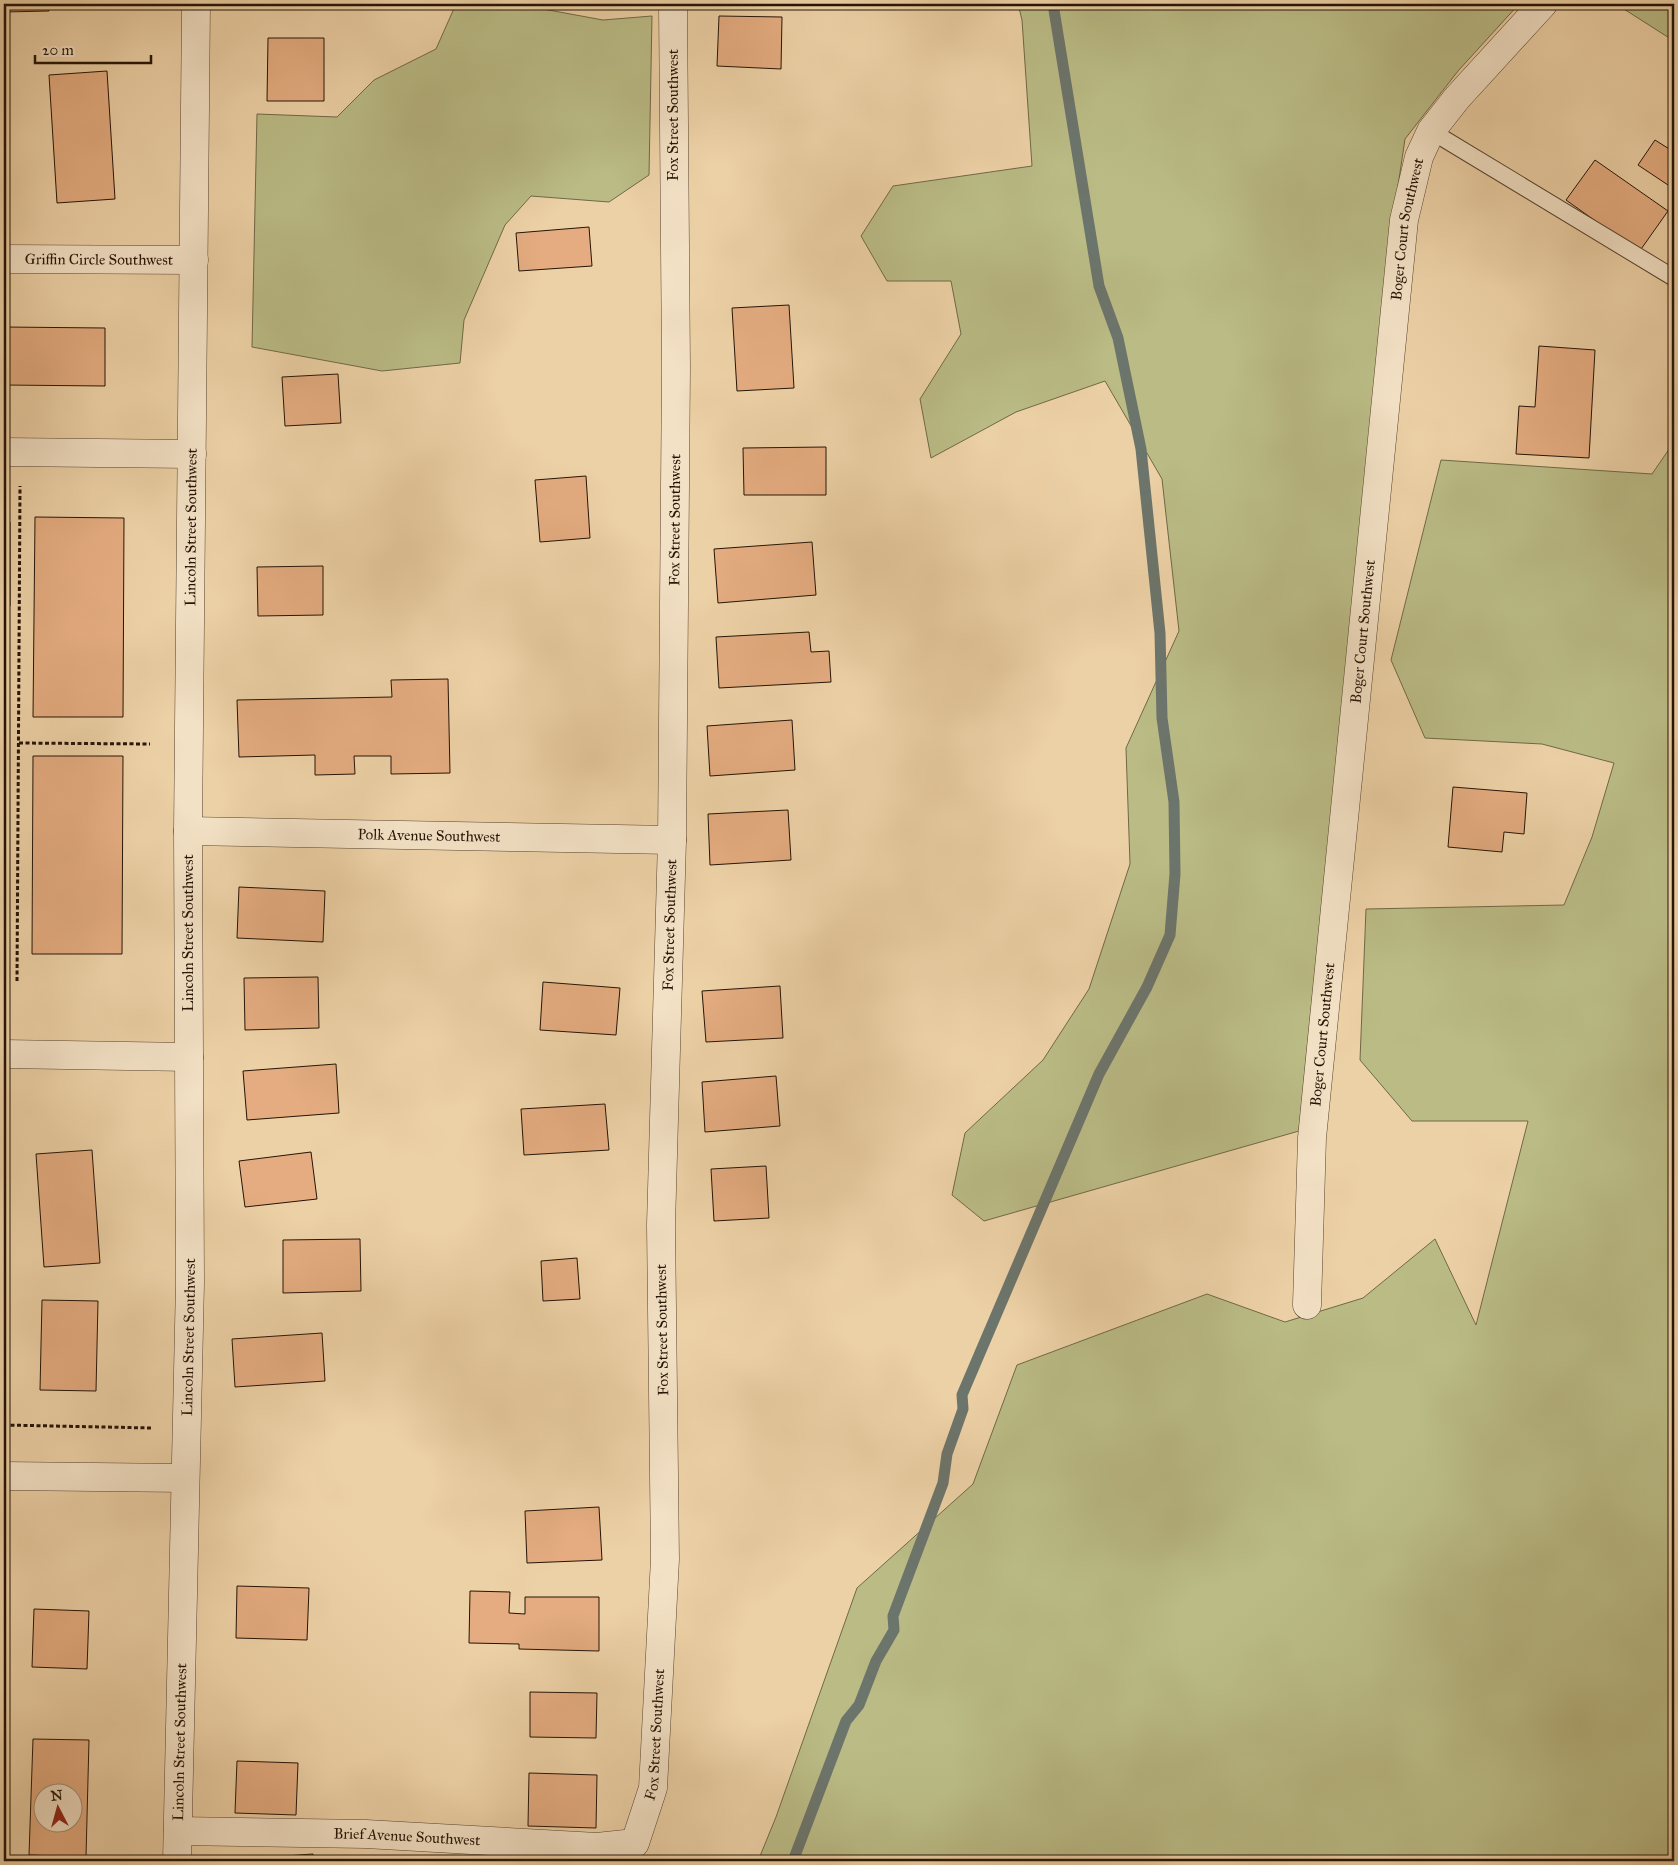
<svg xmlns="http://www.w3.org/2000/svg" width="1678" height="1865" font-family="'IM FELL Great Primer',serif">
	<rect width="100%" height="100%" fill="#edd1a6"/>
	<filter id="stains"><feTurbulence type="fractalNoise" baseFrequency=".004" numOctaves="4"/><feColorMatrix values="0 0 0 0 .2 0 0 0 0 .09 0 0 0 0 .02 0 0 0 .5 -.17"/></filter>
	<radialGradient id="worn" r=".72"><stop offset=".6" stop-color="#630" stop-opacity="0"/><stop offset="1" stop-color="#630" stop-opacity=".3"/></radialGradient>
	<!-- green -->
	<path fill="#babb85" stroke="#706846" d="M456,4h60l87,16 49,-4 -3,159 -40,27 -78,-6 -26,29 -41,95 -4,43 -78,8 -130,-24 5,-233 80,3 37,-37 62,-31z
		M1018,4h501l-61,67 -53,68 -18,121 -88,871 -315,90 -32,-26 13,-62 78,-73 46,-71 41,-125 -4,-116 53,-117 -17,-152 -57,-98 -89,31 -85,46 -11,-59 41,-65 -10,-53h-64l-26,-45 32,-50 139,-20 -10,-146z
		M1616,4h58v37z
		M1674,442v1419h-916l18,-44 81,-229 116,-104 44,-119 190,-71 78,28 78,-24 72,-59 41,86 52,-204h-116l-52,-61 6,-151 198,-4 28,-68 22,-74 -72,-19 -117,-6 -34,-78 50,-200 211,14z"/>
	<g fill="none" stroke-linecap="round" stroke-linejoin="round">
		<!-- stream -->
		<path stroke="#6c756c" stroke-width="11" d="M793,1861l53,-140 13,-16 17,-44 18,-31 -1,-14 50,-133 4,-29 16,-45 -1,-14 137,-321 48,-87 23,-52 5,-61 -1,-72 -12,-84 -2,-85 -19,-184 -23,-111 -19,-52 -46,-282"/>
	</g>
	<!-- building -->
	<path fill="#e4ac80" stroke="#251406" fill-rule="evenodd" d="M4,4h45v7l-45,1z
		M276,4h114l-114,1z
		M719,16l63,1 -1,52 -64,-3z
		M268,38h56v63h-57z
		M107,71l8,128 -58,4 -8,-128z
		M1655,140l19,12v37l-36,-24z
		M1595,160l73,51 -29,41 -73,-52z
		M589,227l3,39 -73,5 -3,-38z
		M789,305l5,83 -57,3 -5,-83z
		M4,327l101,1v58l-101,-1z
		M1539,346l56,4 -6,108 -73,-4 3,-48 16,1z
		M338,374l3,49 -56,3 -3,-49z
		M826,447v48h-82l-1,-47z
		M586,476l4,62 -50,4 -5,-62z
		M35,517l89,1 -1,199h-90z
		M4,522h6v84h-6z
		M812,542l4,53 -98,8 -4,-54z
		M323,566v49l-65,1 -1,-49z
		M809,632l2,20 18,-1 2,31 -112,6 -3,-51z
		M448,679l2,94 -59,1v-18h-37l1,18 -40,1v-20l-76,2 -2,-57 155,-3 -1,-17z
		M792,720l3,50 -85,6 -3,-50z
		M33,756h90l-1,198h-90z
		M1453,787l74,6 -3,41 -20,-2 -2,20 -54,-5z
		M788,810l3,50 -81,5 -2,-51z
		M239,887l86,4 -2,51 -86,-4z
		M318,977l1,51 -74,2 -1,-52z
		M543,982l77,6 -4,47 -76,-5z
		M780,986l3,52 -77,4 -4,-51z
		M336,1064l3,49 -92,7 -4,-49z
		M776,1076l4,50 -75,6 -3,-50z
		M605,1104l4,46 -85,5 -3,-46z
		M92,1150l8,113 -56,4 -8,-113z
		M311,1152l6,47 -72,8 -6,-46z
		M766,1166l3,52 -55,3 -3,-52z
		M360,1239l1,52 -78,2v-53z
		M577,1258l3,41 -37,2 -2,-40z
		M42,1300l56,1 -2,90 -56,-1z
		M322,1333l3,48 -90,6 -3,-48z
		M599,1507l3,53 -75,3 -2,-52z
		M237,1586l72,2 -2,52 -71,-2z
		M470,1591l40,1 -1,21 16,1v-17h74v54l-80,-2v-5l-50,-1z
		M34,1609l55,2 -2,58 -55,-2z
		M530,1692l67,1 -1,45 -66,-1z
		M33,1739l56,1 -3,117 -57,-2zM42,1792h30v30h-30z
		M237,1761l61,2 -2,52 -61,-2z
		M529,1773l68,2 -1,53 -68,-2z
		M313,1854v7h-82v-1z"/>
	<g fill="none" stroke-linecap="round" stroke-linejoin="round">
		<defs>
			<path id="service" d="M1431,131l243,147"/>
			<g id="minor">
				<path id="s1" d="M4,259l190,1"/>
				<path d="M4,452l188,2"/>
				<path id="s2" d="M188,831l484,9"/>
				<path d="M4,1054l185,3"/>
				<path id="s3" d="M1307,1305l5,-167 92,-918 15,-63 12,-26 26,-33 86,-94"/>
				<path d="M4,1476l181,2"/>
				<path id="s4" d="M178,1831l188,3 231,13 38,-4 18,-55 12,-229 -4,-334 11,-385 4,-472 -3,-364"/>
				<path id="s5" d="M177,1861l13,-578 -2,-452 8,-827"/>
			</g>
		</defs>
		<!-- service casing -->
		<use href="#service" stroke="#57432e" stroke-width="18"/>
		<!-- minor casing -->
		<use href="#minor" stroke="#57432e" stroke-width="29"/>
		<!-- path -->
		<path stroke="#251406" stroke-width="3" stroke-dasharray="4 2.5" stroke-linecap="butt" d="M19,743l131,1
			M17,981l3,-495
			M4,1425l148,3"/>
		<!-- service -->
		<use href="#service" stroke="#f3e1c5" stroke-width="16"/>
		<!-- minor -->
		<use href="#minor" stroke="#f3e1c5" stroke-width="28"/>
	</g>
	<g text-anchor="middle" stroke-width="5" stroke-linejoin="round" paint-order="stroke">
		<!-- street labels -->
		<g font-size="15" fill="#251406" stroke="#f3e1c5">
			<text transform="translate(673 115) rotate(-90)" y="5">Fox Street Southwest</text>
			<text dy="5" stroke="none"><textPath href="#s3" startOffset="1081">Boger Court Southwest</textPath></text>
			<text dy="5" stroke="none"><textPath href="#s1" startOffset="95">Griffin Circle Southwest</textPath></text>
			<text dy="5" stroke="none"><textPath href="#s4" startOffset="1784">Fox Street Southwest</textPath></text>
			<text dy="5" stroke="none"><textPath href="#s5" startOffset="1334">Lincoln Street Southwest</textPath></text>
			<text dy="5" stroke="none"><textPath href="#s3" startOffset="676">Boger Court Southwest</textPath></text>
			<text dy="5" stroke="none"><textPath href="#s2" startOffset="241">Polk Avenue Southwest</textPath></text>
			<text dy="5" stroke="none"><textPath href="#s4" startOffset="1379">Fox Street Southwest</textPath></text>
			<text transform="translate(188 933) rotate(-90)" y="5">Lincoln Street Southwest</text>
			<text dy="5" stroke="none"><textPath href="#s3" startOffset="271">Boger Court Southwest</textPath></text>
			<text transform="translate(662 1330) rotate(-91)" y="5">Fox Street Southwest</text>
			<text dy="5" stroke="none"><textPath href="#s5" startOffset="524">Lincoln Street Southwest</textPath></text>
			<text dy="5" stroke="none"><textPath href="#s4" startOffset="569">Fox Street Southwest</textPath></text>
			<text dy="5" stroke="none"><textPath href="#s5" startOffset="119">Lincoln Street Southwest</textPath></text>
			<text dy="5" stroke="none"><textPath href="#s4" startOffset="229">Brief Avenue Southwest</textPath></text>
		</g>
	</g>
	<!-- margin -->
	<rect width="1678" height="1865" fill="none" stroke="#edd1a6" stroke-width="20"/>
	<rect x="5" y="5" width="1668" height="1855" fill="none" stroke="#251406" stroke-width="2.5"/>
	<rect x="10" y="10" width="1658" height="1845" fill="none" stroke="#251406"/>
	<!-- north arrow -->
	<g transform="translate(58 1808) rotate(354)"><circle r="24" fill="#f3e1c5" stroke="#a18f79"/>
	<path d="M0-4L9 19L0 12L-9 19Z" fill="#8f2418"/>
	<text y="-8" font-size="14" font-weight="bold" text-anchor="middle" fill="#251406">N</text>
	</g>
	<!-- scale -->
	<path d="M35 55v8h116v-8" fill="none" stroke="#251406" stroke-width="2.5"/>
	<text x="42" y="55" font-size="15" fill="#251406" stroke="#f3e1c5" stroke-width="4" paint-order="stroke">20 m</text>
	<rect width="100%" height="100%" filter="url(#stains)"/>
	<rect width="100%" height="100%" fill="url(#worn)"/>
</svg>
